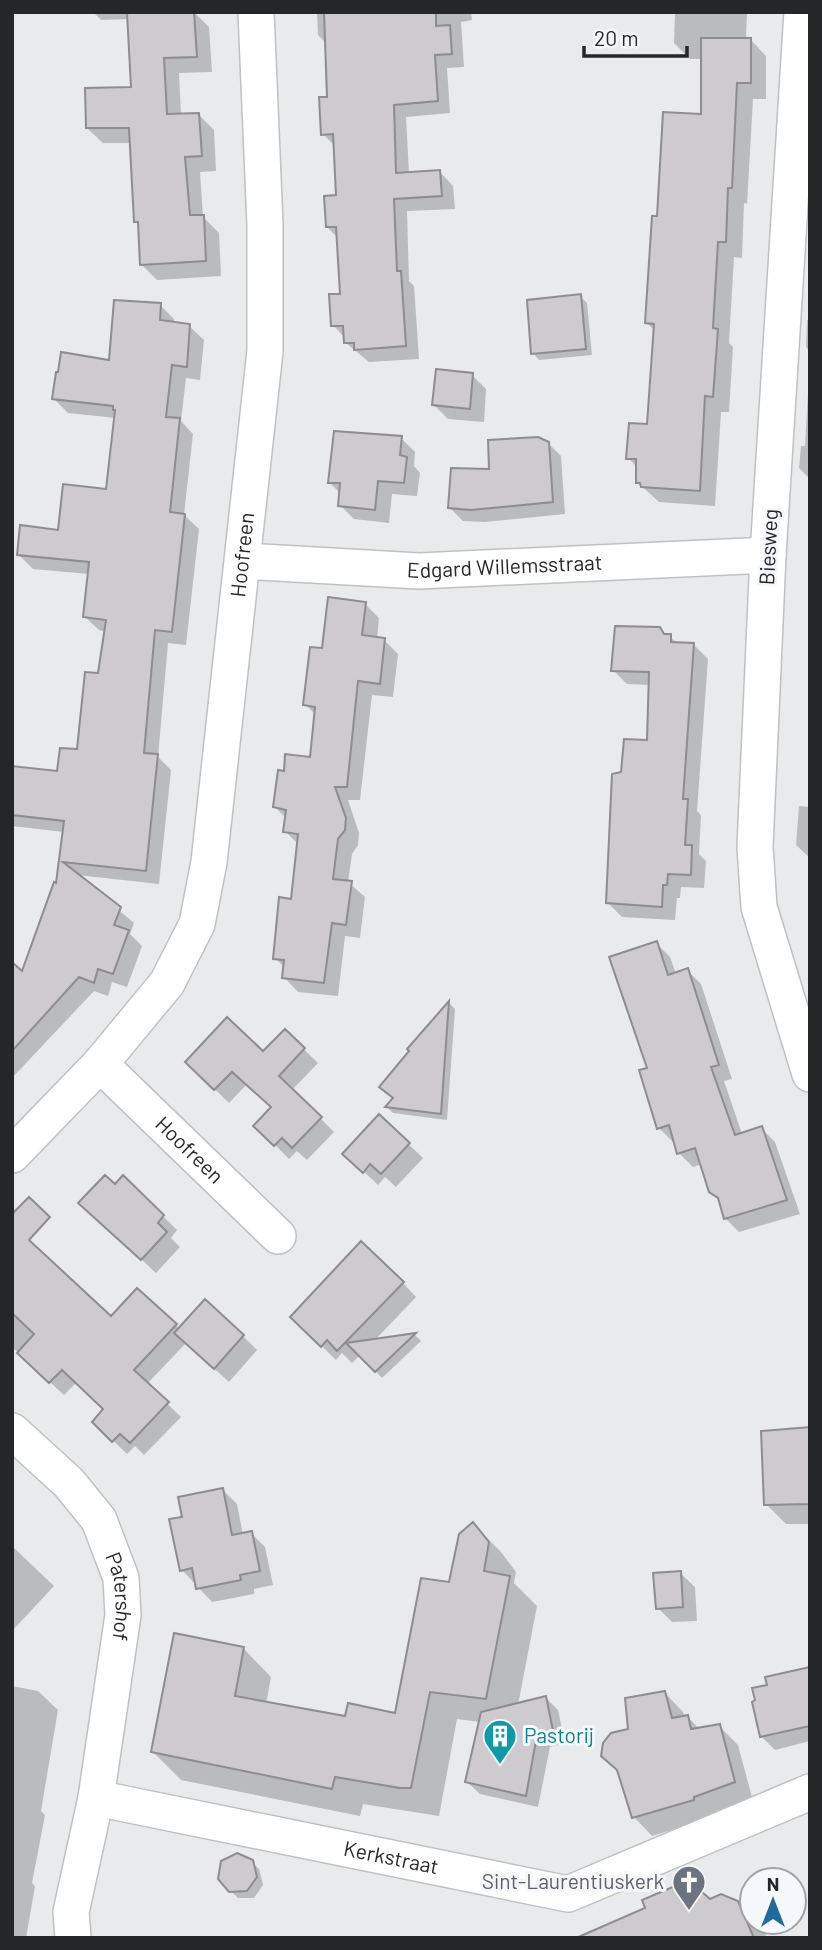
<svg xmlns="http://www.w3.org/2000/svg" width="822" height="1950" font-family="Barlow,sans-serif">
	<rect width="100%" height="100%" fill="#e8eaec"/>
	<!-- shadow -->
	<path fill="#0003" d="M93,12h101l15,15 3,45 -33,1 2,42 17,-1 16,16 2,41 -16,1 3,45 16,16 2,43 -64,4 -16,-16 -1,-39 -4,-4 -4,-78h-29l-16,-15 45,-39 -3,-70 -28,1z
		M317,12h154l1,8 -11,2 3,45 -17,1 3,45 -44,4 3,57 31,-2 13,14 2,23 -48,2 2,70 5,5 5,73 -50,3 -23,-19 -1,-5 -12,-13 9,-29 -4,-58 -11,-11 11,-30 -3,-51 -12,-12 6,-35 -2,-55 -9,-9z
		M675,12h72l-1,27h4l16,17v43h-13l-6,105 -3,-1 -2,55 -8,-1 -5,86 4,4 -4,65h-8l-6,94 -56,-4 -22,-20 1,-14 -10,-10 21,-32 6,-95 -8,-8 12,-105 43,-102v-57h-12l-16,-16z
		M580,296l7,7 5,52 -53,5 -6,-7z
		M160,305l14,14v5l15,2 15,14 -4,40 -14,-2 -5,43 12,13 -9,81 15,14 -13,116 -18,-2 -10,114 13,13 -12,114 -82,-9 57,48 -4,11 12,12 -15,41 -15,-5 -4,14 -14,-5 -82,87v-114l11,10 35,-89 6,-53 -52,-6v-58l47,5 19,-22 22,-76 6,-43 -7,-2 -15,-14 5,-42 -56,-5 -14,-14 40,-23 49,-41 8,-73 -48,-5 -14,-14 56,-37z
		M807,320h3v32l-4,-5z
		M810,359v120l-11,-11 2,-22h4z
		M472,375l14,14 -2,33 -36,-3 -14,-14z
		M401,438l14,14 -1,14 6,7 -3,23 -25,-2 -3,29 -35,-4 -14,-14 1,-11 -12,-12z
		M548,443l13,13 4,58 -80,8 -22,-1 -13,-13 41,-38z
		M365,604l14,14 -2,21 7,1 14,14 -5,43 -21,-2 -12,105h-12l11,33 -1,12 -6,9 -4,28 17,15 -5,41 -15,-2 -7,60 -40,-4 -14,-15 1,-9 -10,-10 18,-58 6,-55 -14,-14 1,-13 -11,-11 10,-34 26,-14 5,-44 -11,-11 19,-55z
		M659,629l20,15 15,1 14,14 -11,152 4,4 -2,39 7,7 -2,27 -23,-1 -1,11h-3l-2,22 -53,-3 -15,-15 16,-129 26,-31 2,-57 -24,-1 -14,-14z
		M799,806l11,1v51l-14,-13z
		M656,943l14,14 6,17 11,-4 14,14 31,95 -8,2 18,53 19,-6 14,14 25,72 -61,18 -14,-14 -4,-15 -11,-12 -8,-27 -9,3 -14,-14 -4,-12 -2,1 -14,-14 -10,-59z
		M449,1003l6,6 -8,111 -54,-7 -6,-6 8,-8 16,-48 -2,-2z
		M285,1031l33,32 -26,27 42,42 -27,28 -10,-9 -8,8 -33,-33 17,-18 -26,-24 -18,19 -42,-41 76,-8z
		M379,1116l44,42 -27,29 -11,-10 -7,8 -19,-18z
		M95,1216h68l14,14 -6,8 9,9 -24,26z
		M12,1253l99,65 26,-28 43,39 63,7 14,14 -28,32 -43,-39 -39,41 34,33 -37,38 -9,-9 -8,8 -33,-32 11,-13 -29,-26 -12,12 -52,-48z
		M403,1283l13,14 -42,44 41,-6 6,6 -39,37 -22,-23 -8,8 -10,-10 -6,7 -44,-43z
		M810,1429v95h-24l-20,-20z
		M223,1490l14,14 6,31 8,-2 14,14 8,38 -19,4v5l-42,8 -30,-32 2,-52z
		M473,1524l28,28 15,20 -2,11 23,23 -19,99 28,-7 12,12 7,33 -15,4 -12,60 -58,-13 -13,-12 13,-60 -23,-3 -18,97 -76,-12 -3,12 -179,-36 -28,-28 90,-104 28,29 -5,27 81,14 50,-3 54,-131z
		M12,1546l42,40 -41,44h-1z
		M680,1573l15,14 2,34 -25,1 -14,-14z
		M810,1669v72l-35,9 -13,-13 7,-51z
		M12,1686l26,5 20,19 -17,101 4,4 -13,68 3,3 -9,52h-14z
		M665,1693l18,19 2,6 3,-1 12,13 19,-4 19,19 15,56 -42,17 -59,18 -18,-19 -14,-44 -17,-17z
		M252,1862l7,7 4,16 -9,13h-16l-7,-7z
		M710,1901l28,1 14,15v5h5l6,6 4,10h-187z"/>
	<!-- building -->
	<path fill="#cdcbcd" stroke="#8e8c8e" stroke-width="2" d="M141,12h53l3,45 -33,1 3,56 32,-1 3,43 -17,1 5,58h14l2,46 -66,4 -2,-43h-4l-5,-94h-43l-1,-40 46,-1 -4,-74z
		M324,12h112v14l14,-1 2,29 -17,1 3,46 -44,4 2,68 44,-3 2,26 -48,3 3,72h4l5,75 -52,4v-7h-10l-1,-17h-12l-2,-32h11l-4,-67h-10l-2,-31 12,-1 -3,-61 -12,1 -2,-38h8z
		M701,38h50v45h-14l-5,105h-4l-2,54h-8l-5,86 5,1 -5,68 -8,-1 -5,95 -59,-4 -1,-4h-4v-24h-10l3,-36 18,1 7,-100 -9,-1 7,-107h5l6,-104 38,2z
		M581,294l5,55 -55,5 -4,-54z
		M114,300l47,3 -1,17 30,4 -3,43 -15,-2 -6,52 14,1 -10,94 15,2 -13,118 -17,-2 -11,123 14,1 -12,117 -83,-9 58,45 -7,18 15,5 -16,44 -15,-5 -4,14 -15,-6 -67,74v-89l10,9 32,-89 2,1 8,-62 -52,-6v-49l45,5 3,-23 17,1 8,-77 13,1 8,-53 -23,-3 6,-55 -72,-7 3,-30 38,5 5,-46 43,5 9,-79h-2v-4l-61,-7 4,-27h2l3,-20 48,8z
		M436,369l37,4 -3,36 -38,-4z
		M334,431l68,5 -2,19 7,2 -3,26 -26,-2 -3,29 -37,-4 2,-23h-12z
		M538,437l11,5 4,60 -82,8 -23,-2 3,-40 38,1 -1,-29z
		M328,597l38,5 -4,33 23,3 -5,46 -22,-3 -11,106h-12l11,31 -1,12 -7,9 -5,40 19,2 -6,44 -14,-2 -8,60 -42,-5 2,-18 -11,-1 6,-62 12,2 7,-65 -15,-2 3,-22 -13,-3 5,-37 6,1 1,-17 25,3 5,-50 -12,-2 7,-58 12,1z
		M615,626l45,1 4,7h7v8l23,1 -11,156h5l-3,46h7l-1,30 -23,-1 -1,11h-4l-1,22 -56,-4 6,-129 9,-2 3,-33 23,1 2,-68 -38,-1z
		M657,941l11,34 20,-7 31,97 -8,2 24,68 27,-9 25,74 -63,19 -6,-21 -9,-6 -14,-44 -18,6 -8,-29 -12,4 -18,-59 8,-2 -38,-111z
		M449,1001l-8,113 -56,-7 8,-9 -14,-11 30,-36 -2,-2z
		M227,1017l36,34 22,-22 20,19 -26,28 43,41 -30,31 -10,-10 -8,8 -21,-20 18,-19 -39,-35 -18,18 -29,-28z
		M379,1114l31,29 -29,31 -11,-10 -7,9 -21,-19z
		M105,1175l10,9 8,-9 41,40 -6,8 9,9 -26,28 -63,-57z
		M29,1197l21,20 -21,23 82,76 26,-28 40,36 -43,46 35,32 -39,41 -10,-9 -8,8 -20,-20 11,-13 -41,-39 -13,13 -32,-30 17,-19 -22,-21v-99z
		M361,1241l43,41 -67,69 -10,-11 -6,7 -31,-30z
		M205,1299l39,36 -30,34 -40,-36z
		M416,1333l-41,39 -29,-29z
		M810,1427v77l-46,1 -3,-74z
		M223,1488l9,47 20,-4 8,40 -20,4 1,5 -45,9 -4,-21 -12,3 -11,-52 13,-2 -4,-20z
		M473,1522l16,20 -5,29 26,5 -24,123 -56,-7 -19,96h-11l-65,-11 -3,12 -181,-37 23,-119 70,14 -9,49 110,20 3,-13 47,10 26,-135 28,4 10,-48z
		M681,1571l2,36 -27,2 -3,-36z
		M810,1667v59l-50,11 -8,-35 3,-2 -3,-12 15,-3 -2,-8z
		M665,1691l7,27 16,-3 3,14 29,-5 15,58 -41,15v3l-62,18 -15,-48 -16,-14 2,-13 8,-10 17,-4 -3,-31z
		M546,1696l7,35 -16,4 -11,61 -61,-14 16,-70z
		M237,1853l16,7 4,17 -10,14 -18,1 -11,-13 3,-18z
		M694,1885l16,14 11,-5 17,7 16,37h-178l69,-30 -3,-8 33,-14z"/>
	<g fill="none" stroke-linecap="round" stroke-linejoin="round">
		<defs>
			<g id="minor">
				<path d="M802,12l-34,543 -13,292 4,60 51,167"/>
				<path id="s1" d="M243,561l176,10 349,-16"/>
				<path id="s2" d="M100,1064l178,172"/>
				<path id="s3" d="M12,1155l88,-91 67,-81 30,-59 12,-62 56,-511v-126l-9,-213"/>
				<path id="s4" d="M12,1431l57,52 30,37 22,58 2,37 -27,183 -25,114 2,26"/>
				<path id="s5" d="M96,1798l472,96 242,-102"/>
			</g>
		</defs>
		<!-- minor casing -->
		<use href="#minor" stroke="#bec0c2" stroke-width="38"/>
		<!-- minor -->
		<use href="#minor" stroke="#fff" stroke-width="35"/>
	</g>
	<!-- icons -->
	<defs>
		<symbol id="building-pin" viewBox="-11 -11 22 30"><path d="M0 17L-7.5 6A9.5 9.5 0 1 1 7.5 6Z" fill="#0f9aa8" stroke="#f6f7fa"/><path d="M-4-6H4V6H1V3H-1V6H-4ZM-2.5-4.3h1.7v1.8h-1.7ZM.8-4.3h1.7v1.8H.8ZM-2.5-1h1.7V.8h-1.7ZM.8-1h1.7V.8H.8Z" fill="#fff"/></symbol>
		<symbol id="church-pin" viewBox="-11 -11 22 30"><path d="M0 17L-7.5 6A9.5 9.5 0 1 1 7.5 6Z" fill="#6b7280" stroke="#f6f7fa"/><path d="M-1.2-6h2.4v3.5h3.3v2.4h-3.3V6h-2.4V-.1h-3.3v-2.4h3.3Z" fill="#fff"/></symbol>
	</defs>
	<g fill-rule="evenodd">
		<use href="#building-pin" x="481" y="1717" width="38" height="52"/>
		<use href="#church-pin" x="670" y="1863" width="38" height="52"/>
	</g>
	<g text-anchor="middle" stroke-width="6" stroke-linejoin="round" paint-order="stroke">
		<!-- street labels -->
		<g font-size="21" fill="#252627" stroke="#f6f7fa">
			<text transform="translate(769 547) rotate(-87)" y="7">Biesweg</text>
			<text dy="7" stroke="none"><textPath href="#s3" startOffset="670">Hoofreen</textPath></text>
			<text dy="7" stroke="none"><textPath href="#s1" startOffset="262">Edgard Willemsstraat</textPath></text>
			<text dy="7" stroke="none"><textPath href="#s2" startOffset="124">Hoofreen</textPath></text>
			<text dy="7" stroke="none"><textPath href="#s4" startOffset="205">Patershof</textPath></text>
			<text dy="7" stroke="none"><textPath href="#s5" startOffset="301">Kerkstraat</textPath></text>
		</g>
		<!-- culture labels -->
		<g font-size="21" fill="#0d838f" stroke="#f6f7fa" text-anchor="start">
			<text x="524" y="1743">Pastorij</text>
		</g>
		<!-- worship labels -->
		<g font-size="21" fill="#5b616d" stroke="#f6f7fa" text-anchor="end">
			<text x="664" y="1889">Sint-Laurentiuskerk</text>
		</g>
	</g>
	<!-- border -->
	<rect width="822" height="1950" fill="none" stroke="#252627" stroke-width="28"/>
	<!-- north arrow -->
	<g transform="translate(773 1901)"><circle r="33" fill="#f6f7fa" stroke="#a2a3a6" stroke-width="2"/>
	<path d="M0-5L12 26L0 18L-12 26Z" fill="#216a9d"/>
	<text y="-10" font-size="19" font-weight="bold" text-anchor="middle" fill="#252627">N</text>
	</g>
	<!-- scale -->
	<path d="M584 46v10h103v-10" fill="none" stroke="#252627" stroke-width="3.5"/>
	<text x="594" y="46" font-size="21" fill="#252627" stroke="#f6f7fa" stroke-width="5" paint-order="stroke">20 m</text>
</svg>
